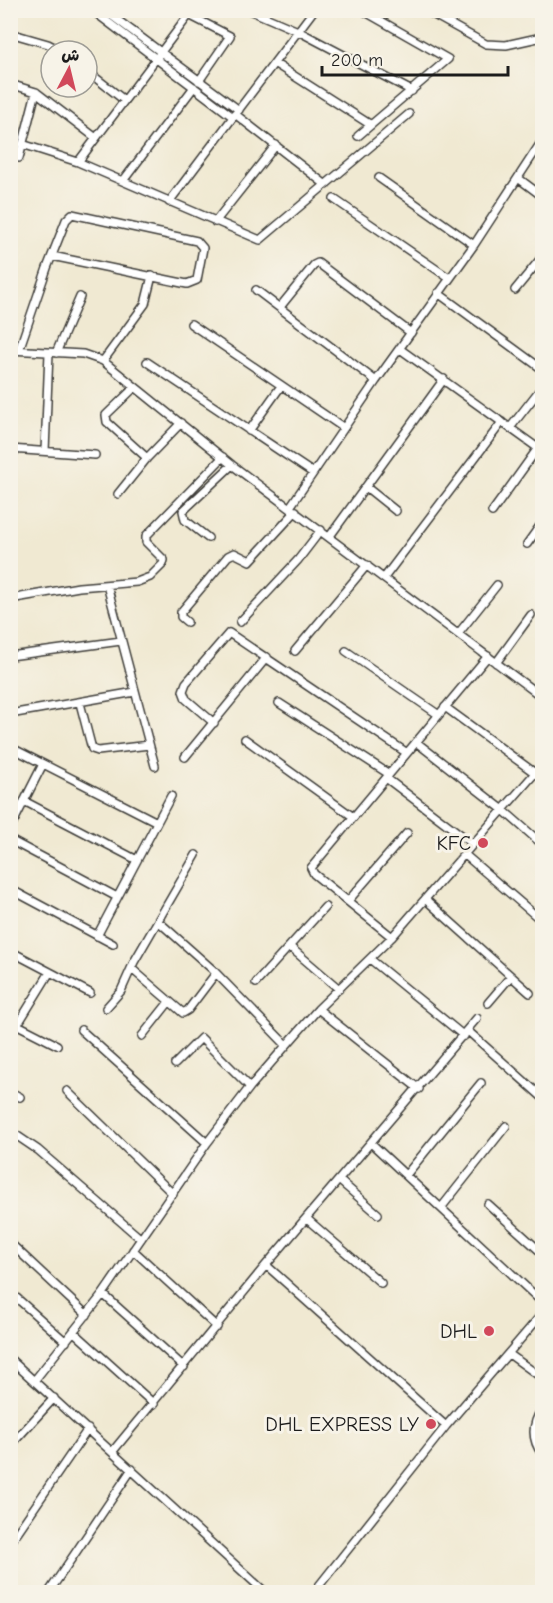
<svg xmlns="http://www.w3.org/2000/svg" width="553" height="1603" font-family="'Comic Neue','Playpen Sans Arabic',sans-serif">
	<rect width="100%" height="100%" fill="#f7f3e8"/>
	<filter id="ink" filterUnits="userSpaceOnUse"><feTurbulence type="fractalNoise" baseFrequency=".0167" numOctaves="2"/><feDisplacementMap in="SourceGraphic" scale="12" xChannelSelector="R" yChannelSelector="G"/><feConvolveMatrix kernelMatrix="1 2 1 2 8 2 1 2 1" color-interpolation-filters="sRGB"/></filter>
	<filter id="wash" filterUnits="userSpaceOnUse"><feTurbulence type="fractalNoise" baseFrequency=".008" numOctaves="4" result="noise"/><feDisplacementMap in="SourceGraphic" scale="24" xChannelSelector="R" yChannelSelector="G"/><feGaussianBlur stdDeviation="1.35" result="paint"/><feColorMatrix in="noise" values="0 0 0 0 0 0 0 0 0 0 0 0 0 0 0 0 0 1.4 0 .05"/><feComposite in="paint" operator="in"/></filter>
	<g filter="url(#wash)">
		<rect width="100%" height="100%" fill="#f0e9d2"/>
	</g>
	<g filter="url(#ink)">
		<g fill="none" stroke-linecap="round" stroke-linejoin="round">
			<defs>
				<path id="minor" d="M92,10l141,107
					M104,10l135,100
					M249,10l49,21 114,60
					M425,10l61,34 20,1 36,-8
					M10,33l38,11 13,7
					M274,63l97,62
					M87,71l37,29
					M10,84l26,8 60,46
					M235,114l91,71
					M358,136l90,-77 -86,-49
					M22,144l56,18 182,78 149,-126
					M19,158l17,-66
					M78,162l111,-147 41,21 -31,45
					M379,178l95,67
					M518,178l24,18
					M123,181l71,-94
					M334,199l115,79
					M169,202l145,-192
					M10,222h1
					M215,222l61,-77
					M256,290l120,91
					M515,290l27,-33
					M438,293l104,76
					M280,307l34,-42 4,-2 93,70
					M191,324l153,104
					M400,349l142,102
					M10,350l73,4 20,7 129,104 310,232
					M19,350l28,-82 19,-48 6,-6 125,27 6,7 -6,32 -10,4 -135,-28
					M56,353l24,-56
					M103,361l42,-57 7,-28
					M147,362l166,111
					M135,387l-29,28 1,7 40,36
					M510,428l32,-41
					M249,431l32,-45
					M10,449l85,6
					M45,451l4,-98
					M366,487l30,24
					M118,494l29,-36 34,-35
					M290,507l86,-126 98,-136 68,-104
					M492,512l46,-64
					M330,536l114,-157
					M208,538l-23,-18 -2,-9 49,-46
					M527,544l15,-21
					M384,578l118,-156
					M107,585l48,181
					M10,599l69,-12 58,-5 13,-5 13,-13 1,-4 -18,-18v-6l77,-79
					M187,622l-6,-5v-5l47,-56 6,-3 16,8 46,-50
					M240,622l58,-62 23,-30
					M458,634l39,-49
					M295,651l72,-86
					M346,651l93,64
					M10,656l111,-15
					M496,663l35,-48
					M80,703l12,46 6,2 51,-6
					M279,703l110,71
					M445,707l90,66
					M10,714l125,-22
					M214,723l-28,-24 -3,-8 3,-8 43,-50 178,120
					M245,739l107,77
					M416,742l86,67 40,35
					M10,747l147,75
					M185,757l82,-100
					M386,778l87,66
					M24,801l113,59
					M10,829l33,-65
					M10,840l107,57
					M464,854l78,67
					M10,889l103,55
					M425,899l105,94
					M348,901l59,-68
					M158,921l54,48 74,76
					M97,936l74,-140
					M392,937l-78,-63 -3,-6 177,-212
					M290,947l49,42
					M10,951l80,42
					M370,959l94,77
					M132,969l51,44 5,-3 28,-37
					M256,983l69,-76
					M488,1003l23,-27
					M106,1008l15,-17 13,-29 62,-107
					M318,1009l101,80
					M10,1021l47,24
					M18,1024l32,-52
					M81,1030l126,113
					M468,1031l74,66
					M142,1036l27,-34
					M175,1064l26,-26 49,49
					M67,1091l106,103
					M10,1092l10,5
					M10,1131l28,19 103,89
					M372,1144l170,158
					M406,1175l75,-92
					M340,1181l38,33
					M488,1204l54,49
					M441,1208l65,-82
					M307,1219l74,64
					M10,1243l77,72
					M133,1250l84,77
					M266,1265l180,161
					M10,1292l56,50
					M103,1294l81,73
					M74,1332l80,72
					M509,1354l33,24
					M10,1359l255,233
					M34,1381l69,-87 104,-151 43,-56 68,-78 74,-72 150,-172
					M542,1409c-10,15 -11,30 0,45
					M10,1446l44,-48
					M113,1451l153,-186 211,-247
					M10,1543l78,-114
					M49,1592l83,-123
					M314,1592l132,-166 96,-112"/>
			</defs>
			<!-- minor casing -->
			<use href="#minor" stroke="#3c3b37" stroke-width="10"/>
			<!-- minor -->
			<use href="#minor" stroke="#fff" stroke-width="7"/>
		</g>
	</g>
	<!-- markers -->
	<g fill="#d1495b" stroke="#f7f3e8" stroke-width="2">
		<circle cx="483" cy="843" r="6"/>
		<circle cx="489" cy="1331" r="6"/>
		<circle cx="431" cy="1424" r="6"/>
	</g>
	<g text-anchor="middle" stroke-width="6" stroke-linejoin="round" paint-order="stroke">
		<!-- poi labels -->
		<g font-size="20" fill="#1c1c1c" stroke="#f7f3e8" text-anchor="end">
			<text x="471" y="850">KFC</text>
			<text x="477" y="1338">DHL</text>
			<text x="419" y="1431">DHL EXPRESS LY</text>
		</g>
	</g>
	<!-- margin -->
	<rect width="553" height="1603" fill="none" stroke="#f7f3e8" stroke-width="36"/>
	<!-- north arrow -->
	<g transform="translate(69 69) rotate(7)"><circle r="28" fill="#f7f3e8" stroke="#9f9d96" stroke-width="1.5"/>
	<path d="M0-4.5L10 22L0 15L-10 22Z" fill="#d1495b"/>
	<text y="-9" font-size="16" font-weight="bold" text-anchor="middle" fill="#1c1c1c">ش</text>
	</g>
	<!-- scale -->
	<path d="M322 66v9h186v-9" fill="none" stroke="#1c1c1c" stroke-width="3"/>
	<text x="331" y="66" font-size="18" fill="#1c1c1c" stroke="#f7f3e8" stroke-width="4.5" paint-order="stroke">200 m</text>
</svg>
